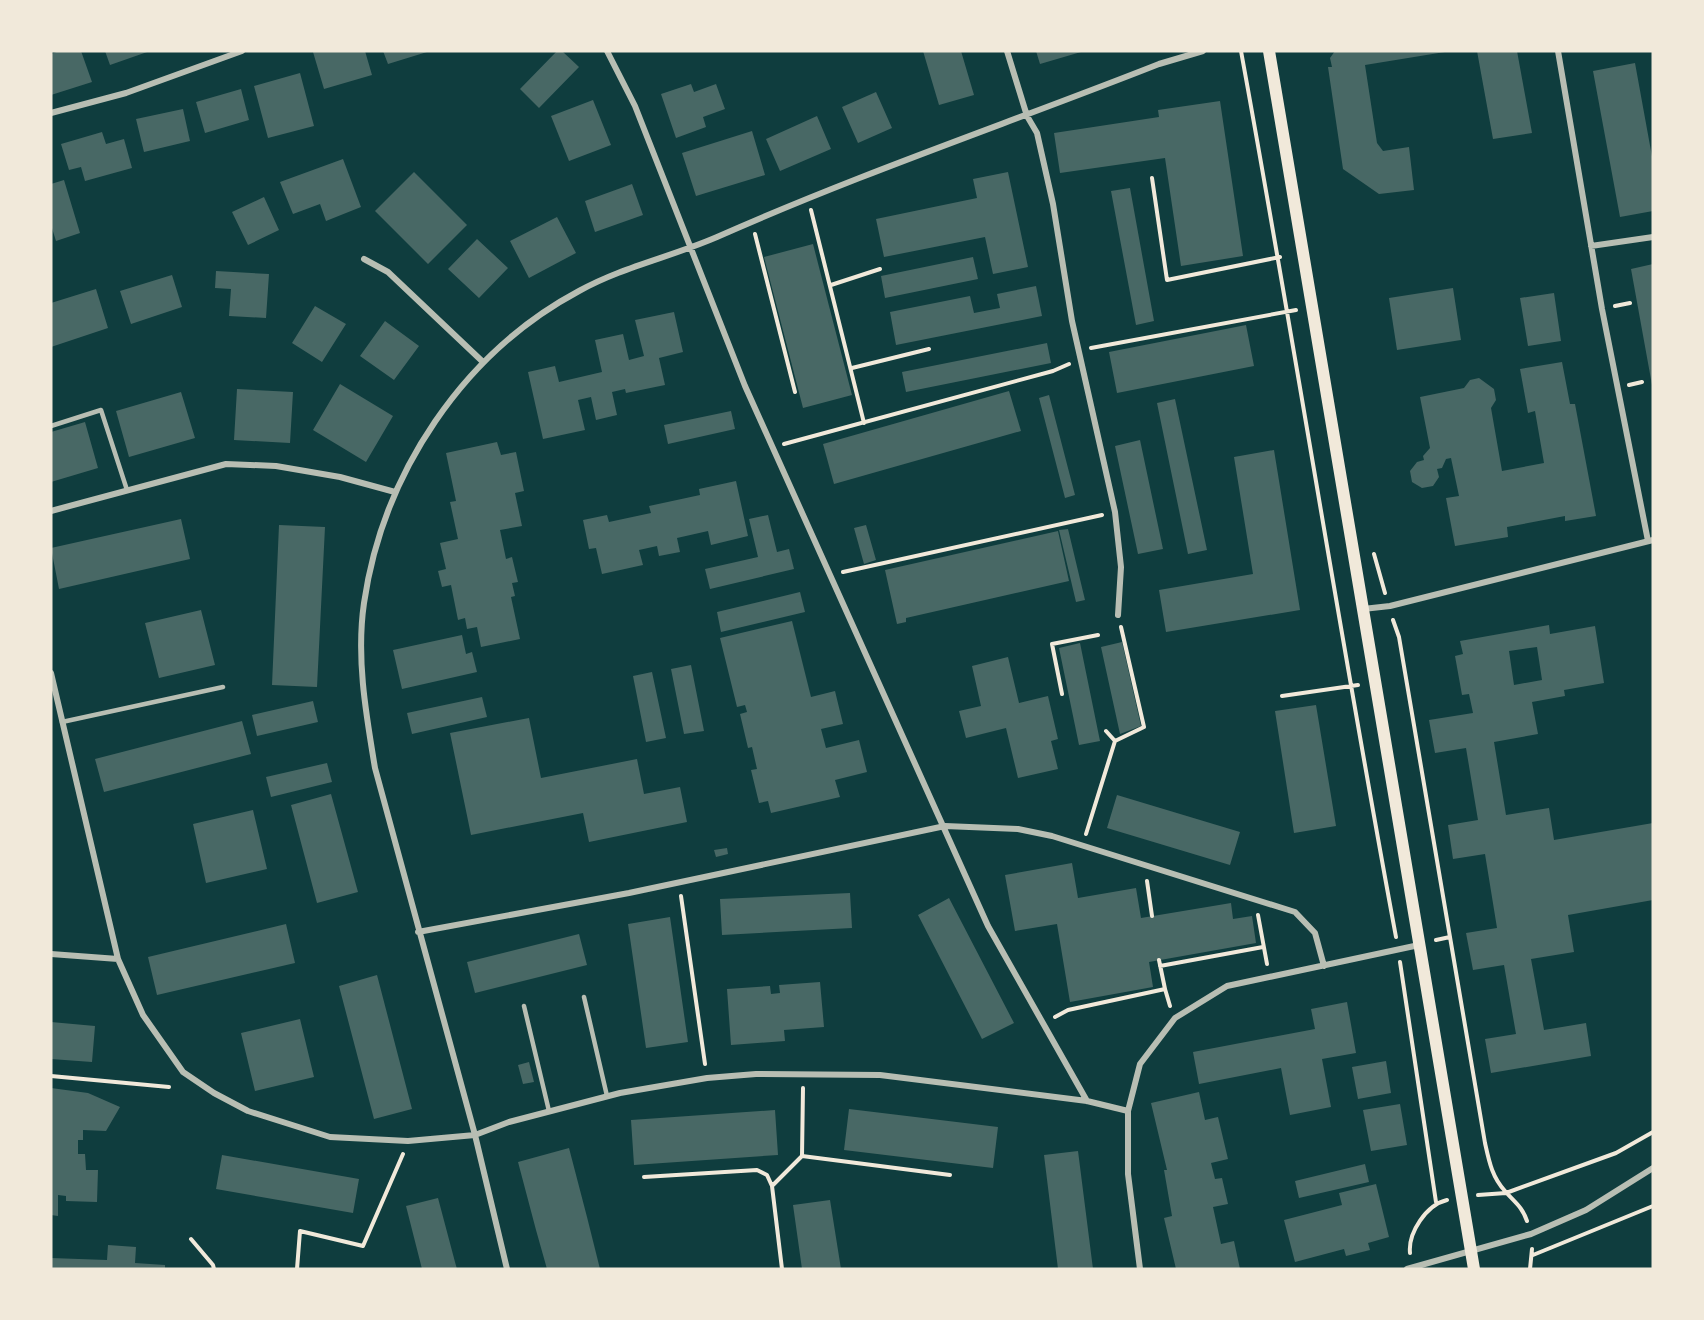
<svg xmlns="http://www.w3.org/2000/svg" width="1704" height="1320" font-family="Figtree,sans-serif">
	<rect width="100%" height="100%" fill="#0f3d3e"/>
	<!-- building -->
	<path fill="#486865" fill-rule="evenodd" d="M59,51h22l11,31 -41,13v-41z
		M105,51h45l-40,14z
		M318,51h47l7,24 -48,14 -11,-37z
		M383,51h44v1l-39,12z
		M557,51h5l17,16 -40,41 -19,-19z
		M923,51h38l13,44 -35,10z
		M1036,51h45v1l-41,12z
		M1335,51h116l-86,14 12,78 6,8 26,-4 5,43 -35,4 -36,-25 -15,-102h4l-2,-9z
		M1477,51h40l15,82 -39,6z
		M1635,63l18,99v49l-33,6 -27,-146z
		M300,73l14,53 -46,12 -14,-52z
		M691,84l3,8 22,-8 9,25 -22,8 3,10 -30,11 -15,-44z
		M241,89l8,31 -44,13 -9,-31z
		M876,92l16,36 -34,15 -16,-36z
		M593,100l18,45 -42,16 -18,-45z
		M1220,101l23,155 -62,10 -16,-108 -105,15 -6,-40 105,-16 -1,-7z
		M183,109l7,32 -46,11 -8,-33z
		M817,116l14,33 -51,22 -14,-32z
		M752,131l13,44 -69,21 -14,-43z
		M102,132l4,12 18,-5 8,29 -47,13 -4,-14 -12,3 -8,-26z
		M343,159l18,48 -35,14 -6,-17 -27,10 -13,-32z
		M414,172l53,53 -39,39 -53,-53z
		M1008,172l20,95 -35,7 -8,-37 -101,20 -8,-38 101,-21 -4,-19z
		M64,180l16,53 -24,8 -5,-16v-41z
		M632,184l11,31 -48,17 -10,-31z
		M1130,188l24,133 -18,4 -25,-134z
		M264,197l15,33 -31,15 -16,-33z
		M557,217l19,36 -47,25 -19,-37z
		M477,239l31,29 -29,30 -31,-29z
		M813,244l39,151 -49,13 -39,-151z
		M973,257l5,22 -93,19 -4,-22z
		M1653,264v121h-1l-21,-116z
		M216,271l53,3 -3,44 -37,-2 2,-27 -16,-1z
		M172,275l10,32 -51,17 -11,-33z
		M1036,286l6,30 -146,29 -6,-33 80,-16 4,17 26,-5 -3,-14z
		M1453,288l8,52 -64,10 -8,-52z
		M96,289l12,39 -57,19v-44z
		M1554,293l7,48 -33,5 -8,-48z
		M315,306l31,18 -24,38 -30,-19z
		M674,312l9,40 -24,6 6,27 -39,8 -1,-4 -13,3 5,23 -21,5 -5,-23 -13,3 7,30 -42,9 -15,-67 27,-6 4,16 43,-10 -7,-32 28,-6 6,26 15,-4 -9,-36z
		M385,321l34,25 -25,34 -34,-24z
		M1246,325l8,41 -137,27 -8,-41z
		M1047,343l4,20 -145,29 -4,-20z
		M1562,362l8,42h5l21,112 -31,5v-5l-58,11 1,10 -53,9 -9,-48 13,-2 -8,-38 -5,1 -4,9 -5,1 2,8 -6,9 -11,2 -10,-6 -2,-11 7,-9 7,-2 -1,-4 7,-8 -10,-51 44,-9 6,-8 9,-2 15,11 2,11 -5,8 11,63 42,-8 -9,-52 -7,2 -8,-44z
		M340,384l53,32 -27,46 -53,-32z
		M237,389l56,3 -3,51 -56,-3z
		M1009,391l12,40 -187,53 -11,-40z
		M181,392l14,46 -66,19 -13,-46z
		M1049,395l26,100 -10,3 -26,-100z
		M1175,399l32,151 -19,4 -31,-151z
		M731,411l4,18 -67,15 -4,-19z
		M85,422l13,46 -47,14v-50z
		M1140,440l23,109 -25,5 -23,-108z
		M497,442l4,13 15,-3 8,39 -9,2 7,33 -22,4 6,29 6,-2 6,25 -6,1 3,13 -4,1 9,42 -39,8 -4,-20 -10,2 -2,-11 -7,2 -7,-35 -9,2 -4,-16 8,-2 -6,-26 18,-4 -8,-37 6,-1 -10,-48z
		M1274,450l26,160 -134,22 -7,-42 94,-16 -19,-117z
		M736,481l12,55 -37,9 -3,-14 -31,7 3,14 -21,4 -2,-10 -18,4 4,15 -41,9 -6,-26 -7,1 -6,-29 24,-5 2,7 42,-9 -2,-7 51,-11 -1,-6z
		M768,515l9,37 12,-3 5,20 -84,20 -5,-20 53,-12 -9,-38z
		M181,519l9,40 -131,30 -8,-41z
		M279,525l46,2 -8,160 -45,-2z
		M866,525l10,35 -12,4 -10,-36z
		M1068,529l17,71 -9,2 -17,-72z
		M1058,531l11,50 -163,37v4l-9,2 -12,-54z
		M800,592l5,20 -84,20 -4,-20z
		M201,610l14,55 -56,13 -14,-55z
		M792,621l19,76 24,-6 8,33 -22,5 5,19 33,-8 8,32 -32,8 5,17 -69,16 -3,-12 -9,2 -8,-33 6,-1 -5,-22 -4,1 -8,-34 7,-2 -2,-7 -8,2 -17,-69z
		M1549,625l1,9 45,-8 9,57 -40,7 1,6 -33,6 6,32 -44,8 12,73 43,-7 5,32 99,-17v77l-85,15 6,37 -43,7 13,71 42,-7 5,33 -100,17 -6,-34 31,-5 -12,-69 -31,5 -7,-37 31,-5 -12,-74 -32,5 -5,-34 30,-5 -12,-72 -31,5 -6,-33 44,-7 -4,-19 -7,1 -7,-39 8,-2 -3,-13zM1537,647l5,33 -28,5 -5,-34z
		M462,635l4,19 6,-2 5,20 -75,17 -9,-39z
		M1122,642l19,84 -21,8 -19,-87z
		M1080,643l20,98 -21,4 -20,-97z
		M1008,657l11,46 29,-7 10,43 -7,2 7,28 -40,9 -12,-50 -40,10 -7,-27 22,-5 -9,-40z
		M691,665l13,66 -20,3 -13,-65z
		M652,672l14,66 -20,4 -13,-66z
		M482,697l5,20 -75,17 -5,-21z
		M313,701l5,21 -61,14 -5,-21z
		M1316,705l20,121 -42,7 -19,-122z
		M529,718l12,60 96,-19 7,35 36,-7 7,35 -98,20 -6,-29 -112,22 -21,-102z
		M242,721l9,33 -147,38 -9,-33z
		M327,763l5,19 -61,15 -5,-20z
		M331,794l27,98 -41,11 -26,-98z
		M1117,795l123,37 -10,33 -123,-37z
		M253,810l14,59 -61,14 -13,-59z
		M727,848l1,6 -12,3 -2,-7z
		M1072,863l6,35 58,-10 5,30 90,-15 2,16 19,-3 4,27 -107,19 4,25 -83,15 -13,-78 -42,7 -10,-56z
		M850,893l2,35 -130,7 -2,-36z
		M949,898l65,125 -32,16 -64,-124z
		M670,917l18,125 -42,6 -18,-124z
		M286,924l9,39 -138,32 -9,-38z
		M579,934l8,31 -112,28 -8,-31z
		M377,975l35,134 -38,10 -35,-133z
		M820,982l4,45 -40,3 1,11 -54,4 -4,-56 43,-3 1,8 9,-1 -1,-8z
		M1347,1002l9,51 -34,6 9,48 -41,8 -9,-47 -82,16 -6,-32 122,-23 -4,-20z
		M300,1019l14,58 -59,14 -14,-58z
		M51,1022l44,4 -3,36 -41,-3z
		M1386,1061l5,32 -33,6 -6,-32z
		M529,1062l5,20 -11,2 -5,-19z
		M51,1088l37,5 32,14 -14,24 -23,-1v10h-5v14h7l1,16h12l-1,32 -31,-1v-5l-8,-1v21l-7,-1z
		M1199,1092l6,28 13,-3 10,42 -17,4 4,16 7,-1 6,26 -15,3 8,37 13,-3 6,28h-64l-12,-51 8,-2 -8,-46h3l-16,-67z
		M1400,1104l7,41 -36,6 -8,-41z
		M849,1109l149,18 -5,41 -149,-18z
		M775,1110l3,45 -144,10 -3,-45z
		M569,1148l18,69 13,52h-53l-11,-39 -18,-68z
		M1078,1151l15,118h-35l-14,-114z
		M222,1155l137,24 -6,34 -137,-24z
		M1365,1164l4,18 -70,16 -4,-17z
		M1376,1184l13,53 -21,6 2,7 -24,6 -2,-7 -49,13 -11,-42 58,-15 -3,-12z
		M438,1198l17,64 2,7h-35l-16,-63z
		M830,1200l11,69h-39l-9,-64z
		M108,1245l28,2 -1,16 30,2v4h-114v-11l56,2z"/>
	<g fill="none" stroke-linecap="round" stroke-linejoin="round">
		<!-- path -->
		<path stroke="#f1e9da" stroke-width="4" d="M1241,51c54,295 100,591 155,886
			M1152,178l15,102 113,-23
			M811,210l53,213
			M755,234l40,158
			M831,285l49,-16
			M1615,306l15,-3
			M1091,348l205,-38
			M852,368l77,-19
			M1629,385l13,-3
			M784,444l269,-73 16,-7
			M1374,554l11,39
			M843,572l259,-57
			M1393,620l6,17 86,506c4,18 7,34 20,48 9,11 17,15 22,30
			M1062,694l-10,-50 46,-9
			M1282,696l76,-11
			M1106,731l9,10
			M1086,834l29,-93 29,-14 -23,-100
			M1147,881l5,35
			M681,896l24,168
			M1258,915l9,49
			M1436,940l14,-3
			M1159,960l6,29
			M1400,962l36,240
			M1160,966l103,-19
			M1055,1017l13,-7 97,-21 5,17
			M51,1076l118,11
			M802,1156l148,19
			M644,1177l113,-7 10,5 5,11
			M1478,1195l28,-2 110,-40 37,-21
			M191,1239l22,26 1,4
			M1410,1253c-2,-20 16,-48 37,-53
			M1533,1255l120,-49
			M297,1269l3,-38 63,15 40,-92
			M782,1269l-10,-83 30,-30 1,-68
			M1530,1269l2,-20"/>
		<!-- service -->
		<path stroke="#b8beb3" stroke-width="4.5" d="M51,426l50,-16 26,80
			M62,722l161,-35
			M584,997l23,99
			M524,1006l25,105"/>
		<!-- minor -->
		<path stroke="#b8beb3" stroke-width="6" d="M607,51l28,55 110,280 243,540 99,175
			M1007,51l20,65 10,17 16,71 19,117 43,191 6,55 -3,48
			M1558,51l44,258 46,232
			M51,113l75,-20 116,-42
			M1591,246l62,-9
			M364,259l24,13 95,90
			M51,511l175,-47 50,2 64,11 55,15
			M1363,609l27,-3 263,-66
			M51,673l67,286 25,56 40,57 31,21 34,18 82,26 78,4 67,-6 34,-13 111,-29 87,-15 49,-4 124,1 207,26 41,10
			M418,932l211,-39 316,-67 73,3 34,7 243,76 20,21 9,33
			M51,954l67,5
			M507,1269l-32,-134 -100,-367c-9,-54 -19,-110 -11,-165 19,-130 99,-250 215,-312 43,-24 92,-34 138,-54 144,-64 295,-115 442,-173l44,-13
			M1140,1269l-12,-95v-63l12,-47 35,-46 52,-32 192,-41
			M1407,1269l124,-35 55,-24 67,-42"/>
		<!-- secondary -->
		<path stroke="#f1e9da" stroke-width="12" d="M1269,51l205,1218"/>
	</g>
	<!-- border -->
	<rect width="1704" height="1320" fill="none" stroke="#f1e9da" stroke-width="105"/>
</svg>
